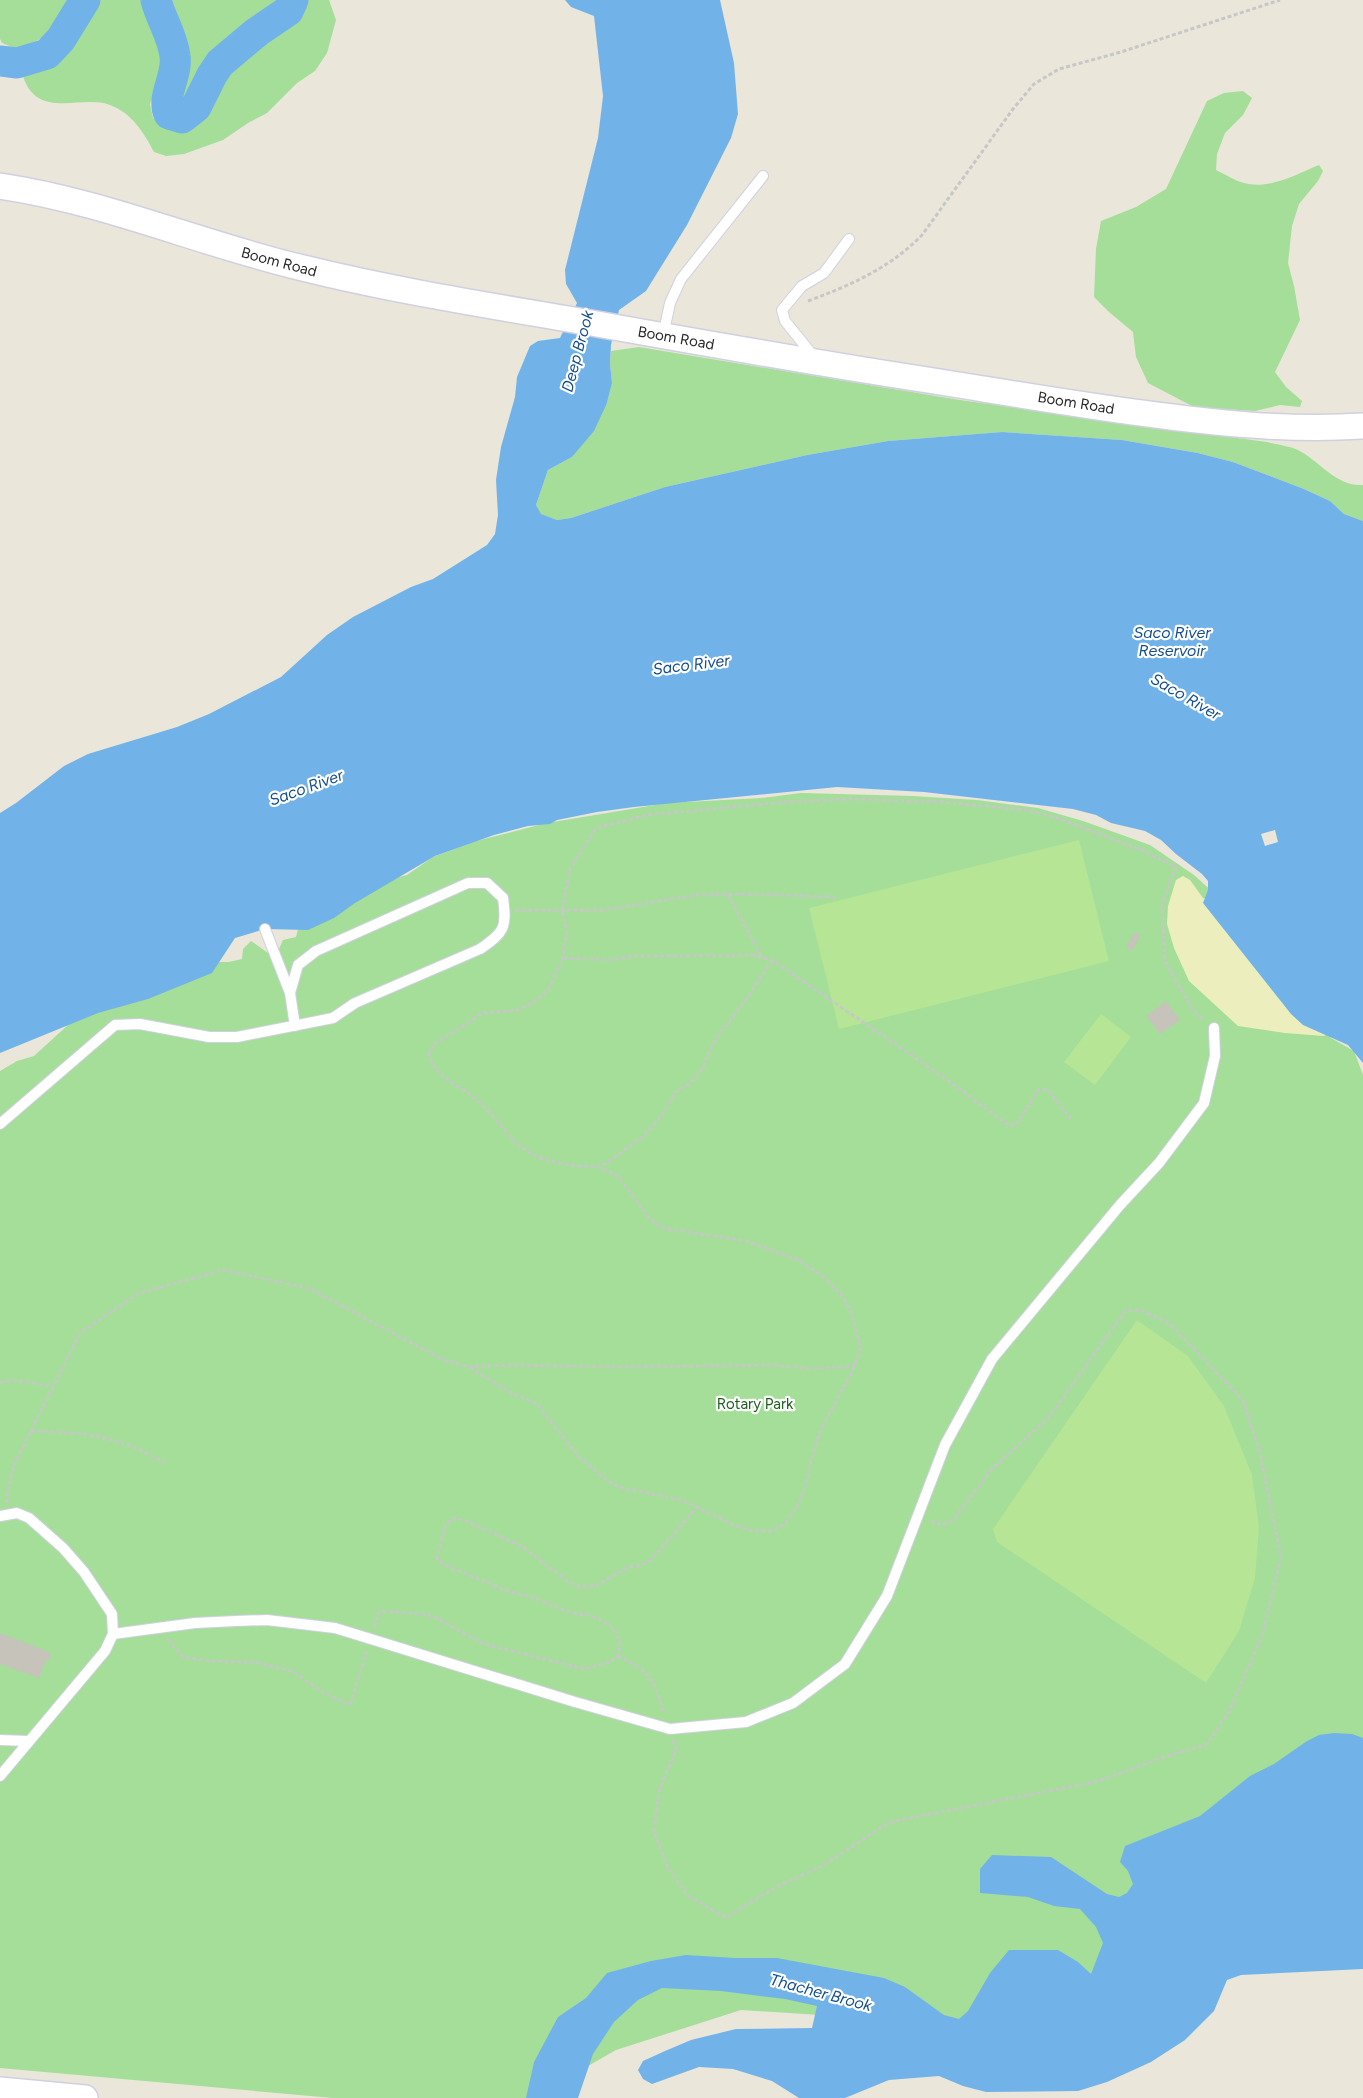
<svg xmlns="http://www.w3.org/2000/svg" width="1363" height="2098" font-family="Figtree,sans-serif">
	<rect width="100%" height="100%" fill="#eae6da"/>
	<!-- green -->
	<path fill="#a4de99" d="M0,0h73c-13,27 -28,40 -56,49l-15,-6 -2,-4z
		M96,0h48l22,55 -5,24 -11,25 3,14c10,8 21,17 34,12 22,-8 25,-40 39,-56 23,-27 62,-40 77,-74h26l7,20 -9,33 -12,18 -18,12 -30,30 -19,10 -25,17 -39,14 -18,2 -12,-4c-10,-19 -22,-39 -44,-47 -28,-11 -73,16 -87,-29 39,-17 55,-39 73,-76z
		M172,0h105l-9,10 -56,44 -23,44 -4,3 -6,-1 11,-46 -3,-14z
		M1243,91l9,7 -9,17 -18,18 -8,21 -1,16c9,4 19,11 28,13 25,7 53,-9 75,-18l4,6 -5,10 -19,23 -7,22 -4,37 6,23 6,34 -25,52 11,15 16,14 -2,6 -20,-2 -25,6 -61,-4 -46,-24 -12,-26 -3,-25 -24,-20 -15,-15 2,-48 5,-28 35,-14 30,-18 41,-88 17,-8z
		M639,347l321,53 307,42c10,3 22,4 31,8 22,11 38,37 65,35v36l-19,-7 -14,-13 -26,-12 -71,-27 -35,-9 -76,-13 -120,-8 -114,9 -81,14 -142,32 -94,31 -14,2 -17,-6 -4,-9 12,-35 24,-13 35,-54 5,-20 -2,-19 1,-13z
		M801,793l112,3 64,4 61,8 45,13 67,24 44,30 34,31 103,132 23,13 9,24v663l-331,287 -134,-5 -157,-10 -125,40 -63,36 -4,12h-216l-333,-30v-997l17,-10 17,-5 46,-42 134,-52h15l13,-3 1,-10 8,-8 17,12 11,-4 4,-9 13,-3 2,-8 59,-41 50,-13 26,-18 43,-16 71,-18 120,-20 94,-5z"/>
	<!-- sand -->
	<path fill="#edeebe" d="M1183,876l7,4 13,18 5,1 121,132 -5,5 -39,-3 -47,-7 -49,-45 -15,-33 -7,-24 1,-18 8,-26z"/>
	<!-- pitch -->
	<path fill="#b5e595" d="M1079,840l30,121 -270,68 -30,-121z
		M1101,1014l30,23 -36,48 -31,-23z
		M1137,1320l51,36 36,50 28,69 7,52 -4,51 -16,53 -33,52 -209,-141 -4,-13z"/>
	<!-- water -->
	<path fill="#71b3e8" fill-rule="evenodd" d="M565,0h155l14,63 4,51 -7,24 -44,87 -41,66 -27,19 -8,35 -1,19 2,19 -5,20 -13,28 -22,26 -24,13 -12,35 5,9 16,6 14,-2 94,-31 142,-32 81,-14 114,-9 120,8 76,13 35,9 71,27 26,12 14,13 19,7v542l-15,-18 -45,-20 -12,-11 -88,-111 5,-13v-9l-6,-7 -26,-20 -15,-14 -16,-9 -34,-8 -15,-8 -23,-6 -149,-17 -87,-5 -203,20 -37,5 -40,8 -7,4 -22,2 -34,9 -59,21 -80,47 -21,15 -26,12 -43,-1 -30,9 -23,35 -64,26 -50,14 -98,40v-240l16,-10 48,-37 24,-12 89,-27 32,-13 72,-37 46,-42 26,-18 58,-30 22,-8 54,-34 8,-11 3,-19 -2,-35 5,-33 14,-50 2,-20 13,-31 8,-5 22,-3 17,-35 -11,-19 -1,-14 33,-132 5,-42 -9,-80 -23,-9zM1275,830l3,12 -13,4 -4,-12z
		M1334,1733l18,1 11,4v231l-122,6 -14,5 -13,31 -29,29 -34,22 -44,20 -29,9 -92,1 -23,-6 -24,-10 -50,4 -44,18h-46l-27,-17 -39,-12 -34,-2 -47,17 -9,-5 -5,-9 5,-9 22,-10 26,-11 45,-11 76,-1 5,-22 -32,-7 -64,-8 -59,-3 -24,12 -24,22 -21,32 -15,44h-52l8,-36 24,-45 28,-19 21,-25 44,-12 35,-6 49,3h42l107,20 21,9 39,28 15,4 9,-8 22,-38 19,-23h49l20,12 13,12 12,-31 -7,-16 -16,-18 -26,-3 -26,-9 -48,-4v-24l12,-14 59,2 56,37 12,3 8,-4 6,-9 -5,-13 -8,-9 5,-16 75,-30 50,-40 24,-12 33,-23 12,-6z"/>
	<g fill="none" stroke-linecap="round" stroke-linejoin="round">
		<!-- river -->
		<path stroke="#71b3e8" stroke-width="31" d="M156,0c5,19 17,37 19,56 3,20 -14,41 -6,58l13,4 14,-11 16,-32 8,-12 37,-31 31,-21 5,-11
			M0,61l17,2 30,-9 14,-15 24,-39"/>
	</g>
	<!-- building -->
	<path fill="#c5c3ba" d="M1134,933h4l2,3 -8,15 -6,-4z
		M1166,1001l14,19 -20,14 -14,-18z
		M0,1633l51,20 -2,7h-3l-7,18 -39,-14z"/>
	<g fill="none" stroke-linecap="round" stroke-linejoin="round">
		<defs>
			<path id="service" d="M663,336l7,-33 11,-24 82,-103
				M815,358l-30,-37 -3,-11 20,-24 22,-13 25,-34
				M265,929l25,64 5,33
				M0,1124l115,-99 25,-1 69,13h28l96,-19 22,-15 125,-54c25,-17 27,-22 23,-51l-16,-15h-19l-152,68 -18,14 -8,28
				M0,1516l17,-3 12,5 34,30 21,24 28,42 1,20 -8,17 -105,125
				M113,1634l82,-11 41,-2 31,-1 68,8 240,74 95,27 76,-7 47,-19 52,-39 42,-68 58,-151 47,-86 128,-154 39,-42 45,-60 11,-47 -1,-28
				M0,1740l28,1"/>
			<path id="tertiary" d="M0,186c103,15 201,58 303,82 97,24 196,39 294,56 112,20 224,40 337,57 69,11 138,23 207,32 74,10 147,18 222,13
				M0,2090l85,8"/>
		</defs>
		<!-- service casing -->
		<use href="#service" stroke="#d0d0e1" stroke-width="12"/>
		<!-- tertiary casing -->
		<use href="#tertiary" stroke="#d0d0e1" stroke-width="28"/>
		<!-- path -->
		<path stroke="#c7c7c7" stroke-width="3" stroke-dasharray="4 2.5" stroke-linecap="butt" d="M808,301c43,-16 82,-33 114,-66l91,-126 21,-25 25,-15 62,-17 159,-52
			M728,895l34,62
			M515,910h87l96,-15 54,-1 84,3
			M563,958l51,2 20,-4 118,-1 20,5 180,123 56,42h8l23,-36h8l24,30
			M772,960l-27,41 -32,42 -9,22 -10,15 -18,12 -14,23 -18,21 -44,31c-24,-1 -54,-3 -75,-17 -15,-10 -32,-37 -48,-50 -19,-18 -40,-18 -48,-46l4,-9 50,-32 35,-3 16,-8 15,-13 14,-31 4,-27 -5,-21 8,-41 26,-41 51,-13 140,-13 64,-3 92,3 83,8 28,7 92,35 30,15 -14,38 3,57 29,50 10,8
			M470,1368l42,25 25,11 42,53 25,21 14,9 64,13 54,26 18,5h19l13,-8 11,-17 9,-21 4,-21 10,-33 35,-65 5,-18 -6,-28 -10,-22 -20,-21 -26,-17 -52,-19 -84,-13 -13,-10 -31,-42 -18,-8
			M0,1383c11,-6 40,2 53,4
			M31,1431c58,2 85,4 136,33
			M7,1503v-10l7,-28 66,-132 59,-40 85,-23 84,18 136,72 26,7 39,-2 111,2 152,-2 42,4 41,-3
			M374,1627l6,-16 45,3 13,5 46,25 101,25 25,-7 8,-6 2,-15 -8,-14 -20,-11 -26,-5 -36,-15 -23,-5 -64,-27 -6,-5 8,-33 8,-8 14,3 54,25 51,38 12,3 13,-2 29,-17 22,-5 49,-56
			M168,1639l15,18 28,4 44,1 39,10 28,20 28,13 17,-55
			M618,1656l25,14 11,14 10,29
			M673,1740l3,10 -17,41 -5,40 12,33 21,31 39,23 50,-31 46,-21 68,-44 209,-41 65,-24 42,-12 23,-33 33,-76 19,-79 -21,-103 -17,-54 -74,-77 -29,-13 -15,1 -75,105 -58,53 -39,51 -11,5 -13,-5"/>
		<!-- service -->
		<use href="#service" stroke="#fff" stroke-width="10"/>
		<!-- tertiary -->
		<use href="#tertiary" stroke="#fff" stroke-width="25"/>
	</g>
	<g text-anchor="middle" stroke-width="4.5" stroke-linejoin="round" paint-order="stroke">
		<!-- street labels -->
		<g font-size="15" fill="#282828" stroke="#fff">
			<text transform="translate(279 262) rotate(15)" y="5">Boom Road</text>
			<text transform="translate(676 338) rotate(10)" y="5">Boom Road</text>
			<text transform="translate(1076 403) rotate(9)" y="5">Boom Road</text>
		</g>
		<!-- park labels -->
		<g font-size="15" fill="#1e611d" stroke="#fff">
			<text x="755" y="1409">Rotary Park</text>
		</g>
		<!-- water labels -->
		<g font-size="16" font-style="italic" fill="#134f91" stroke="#fff">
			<text transform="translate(577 351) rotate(-75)" y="6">Deep Brook</text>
			<text x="1172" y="638">Saco River<tspan x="1172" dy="18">Reservoir</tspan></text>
			<text transform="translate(691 664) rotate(-7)" y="6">Saco River</text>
			<text transform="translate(1186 696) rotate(30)" y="6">Saco River</text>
			<text transform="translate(306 787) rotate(-20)" y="6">Saco River</text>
			<text transform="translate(821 1992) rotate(15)" y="6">Thacher Brook</text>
		</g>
	</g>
</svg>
